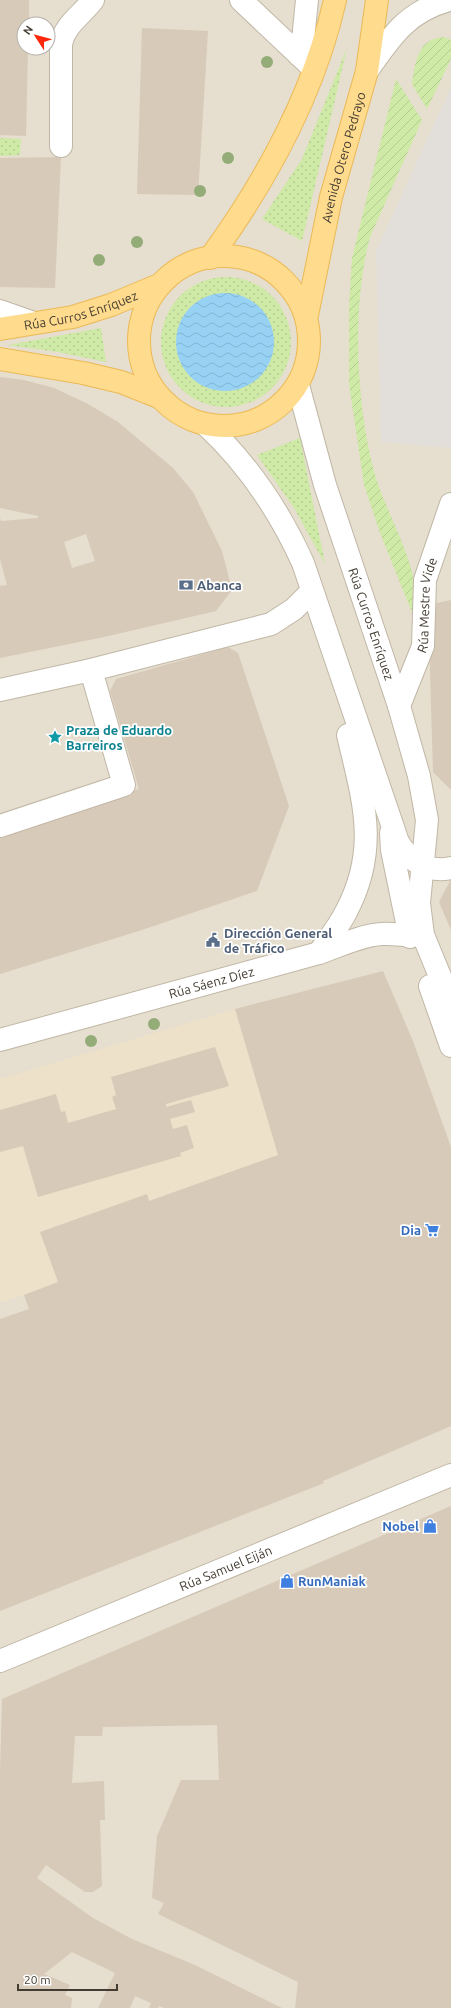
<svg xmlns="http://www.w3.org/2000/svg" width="451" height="2008" font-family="Ubuntu,sans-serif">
	<defs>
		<pattern id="grass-dots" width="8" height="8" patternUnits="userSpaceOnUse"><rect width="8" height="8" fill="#ceeaa6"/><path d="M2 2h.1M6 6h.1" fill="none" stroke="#b2ca8f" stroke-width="1.8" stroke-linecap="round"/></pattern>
		<pattern id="garden-furrows" width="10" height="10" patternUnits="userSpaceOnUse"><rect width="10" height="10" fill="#ceeaa6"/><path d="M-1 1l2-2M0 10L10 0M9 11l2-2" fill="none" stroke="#b2ca8f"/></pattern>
		<pattern id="water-waves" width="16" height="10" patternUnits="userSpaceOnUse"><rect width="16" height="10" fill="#97d2f5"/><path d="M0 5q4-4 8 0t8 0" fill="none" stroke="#83b5d2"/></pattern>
	</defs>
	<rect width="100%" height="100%" fill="#f2ece1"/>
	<!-- residential -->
	<path fill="#e6dece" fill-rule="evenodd" d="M0,0h451v2008h-451zM24,24h24v24h-24z"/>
	<!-- education -->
	<path fill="#ede1c9" d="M235,1009l57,191 -292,103v-224z"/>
	<!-- grass -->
	<path fill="url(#grass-dots)" d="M347,48l-45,193 -40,-22 40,-60z
		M0,138l21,1 -1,16 -20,1z
		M161 342a65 65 0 1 1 130 0a65 65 0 1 1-130 0Z
		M101,328l5,34 -48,-10 -50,-7z
		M300,438l25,126 -31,-56 -37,-53z"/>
	<!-- garden -->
	<path fill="url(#garden-furrows)" d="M444,37l7,3v19l-24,50 -15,-25c3,-22 6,-46 32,-47z
		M396,79l26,41 -52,117c-19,68 -14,180 8,247 10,29 26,58 34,88 4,14 2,33 3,48l-35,-87 -16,-48 -15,-101v-79l3,-47z"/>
	<!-- parking -->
	<path fill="#e2deda" d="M451,87v361l-70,-6 -5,-191z"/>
	<!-- water -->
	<path fill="url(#water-waves)" d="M176 342a49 49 0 1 1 98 0a49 49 0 1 1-98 0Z"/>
	<!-- building -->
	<path fill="#d7cab9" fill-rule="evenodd" d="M0,0h29v24h-5v24h4l-2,88 -26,-1z
		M142,28l66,3 -10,164 -61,-1z
		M61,157l-6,131 -55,-1v-129z
		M0,377l24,3 30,8 34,16 30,18 55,46 20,24 29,59 10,39 -16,21 -112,26 -104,21v-72l7,-1 -7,-26v-41l1,3 37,-3v-2l-38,-8zM86,534l9,27 -23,7 -8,-26z
		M451,600v190l-18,-18 -5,-167z
		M228,647l10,6 51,153 -32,85 -115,39 -142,44v-136l139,-49 -29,-98 6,-12z
		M451,879v51l-12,-28z
		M383,971l30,70 38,106v279l-128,55 1,2 -324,128v-292l29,-10 -5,-14 34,-13 -18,-50 107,-38 2,7 129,-46 -43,-146z
		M215,1047l14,39 -63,18v3l25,-7 4,12 -25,7 3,10 14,-4 7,23 -14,5 1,3 -143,41 -15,-51 -23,6v-42l56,-16 5,18 4,-1 3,12 48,-14 -4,-12 4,-2 -5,-18z
		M451,1506v502h-156l3,-26 -140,-68 6,-11 -12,-5 5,-62 24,-56h38l-2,-55 -114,2 -1,9h-27l-3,47 32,-2 1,39h-5l2,66 -9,6h-8l-39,-27 -9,13 56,40 39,21 63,26 87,43h-118l-5,-2 -1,2h-9l2,-5 -16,-7 -5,12h-32l17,-35 -43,-21 -28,22 26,11 -5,10 7,3 -1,10h-71v-235l2,-74z"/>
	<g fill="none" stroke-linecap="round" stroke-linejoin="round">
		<defs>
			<g id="minor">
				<path d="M241,0l73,69"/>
				<path d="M299,55l4,-15 4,-40"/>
				<path d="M367,71c24,-34 39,-59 82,-71"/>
				<path d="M61,146v-102c4,-20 21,-29 32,-44"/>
				<path d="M0,311l34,12"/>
				<path id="s1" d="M298,385l27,100 74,221 20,70 8,44 -8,83 4,32 28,68"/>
				<path d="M205,424c43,40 74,86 98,139l95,279c11,19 30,31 53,26"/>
				<path d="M0,690l91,-20 180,-46 23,-15 18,-18"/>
				<path id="s2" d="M399,706l24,-60 2,-66 26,-76"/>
				<path d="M0,826l124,-41 -33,-115"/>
				<path d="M391,833l1,17 18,87"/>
				<path d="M319,953c9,-13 20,-27 27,-41 34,-64 17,-112 2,-177"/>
				<path d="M430,986l21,60"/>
				<path id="s3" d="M0,1040l319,-87c20,-7 43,-18 63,-19 14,-1 27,3 41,1"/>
				<path id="s4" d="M0,1661l451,-186"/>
			</g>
			<g id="major">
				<circle cx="224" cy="341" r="85"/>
				<path d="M210,258c56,-77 104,-164 125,-258"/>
				<path id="s5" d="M307,315l24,-118 36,-126 10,-71"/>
				<path id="s6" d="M0,329l73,-12 38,-12 48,-20"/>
				<path d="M0,359l83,14 38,9 38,15"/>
			</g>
		</defs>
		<!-- minor casing -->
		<use href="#minor" stroke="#c0b7a6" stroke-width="24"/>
		<!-- major casing -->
		<use href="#major" stroke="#ecb955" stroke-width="24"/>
		<!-- minor -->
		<use href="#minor" stroke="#fff" stroke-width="22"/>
		<!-- major -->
		<use href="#major" stroke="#ffdb8d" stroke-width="22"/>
	</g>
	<!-- trees -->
	<g fill="#93ac78">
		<circle cx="267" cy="62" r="6"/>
		<circle cx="228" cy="158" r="6"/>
		<circle cx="200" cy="191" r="6"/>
		<circle cx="137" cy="242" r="6"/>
		<circle cx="99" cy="260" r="6"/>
		<circle cx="154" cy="1024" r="6"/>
		<circle cx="91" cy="1041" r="6"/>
	</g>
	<!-- icons -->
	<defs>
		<symbol id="bank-bare" viewBox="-9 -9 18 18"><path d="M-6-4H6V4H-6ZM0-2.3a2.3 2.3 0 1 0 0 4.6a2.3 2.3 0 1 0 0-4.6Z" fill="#5c6f8a" stroke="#fff" stroke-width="2.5" paint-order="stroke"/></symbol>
		<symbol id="sight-bare" viewBox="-9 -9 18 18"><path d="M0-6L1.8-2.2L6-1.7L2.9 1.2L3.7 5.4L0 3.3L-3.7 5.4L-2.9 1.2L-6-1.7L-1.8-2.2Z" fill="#0f9aa8" stroke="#fff" stroke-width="2.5" paint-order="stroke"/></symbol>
		<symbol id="civic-bare" viewBox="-9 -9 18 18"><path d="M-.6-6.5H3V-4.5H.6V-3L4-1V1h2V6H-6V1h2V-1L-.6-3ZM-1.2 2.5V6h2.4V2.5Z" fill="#5c6f8a" stroke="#fff" stroke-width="2.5" paint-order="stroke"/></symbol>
		<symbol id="supermarket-bare" viewBox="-9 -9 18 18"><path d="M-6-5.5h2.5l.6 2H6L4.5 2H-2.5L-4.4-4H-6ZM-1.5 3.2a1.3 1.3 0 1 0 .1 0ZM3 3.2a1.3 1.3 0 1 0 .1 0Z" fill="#3f7fe0" stroke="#fff" stroke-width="2.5" paint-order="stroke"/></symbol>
		<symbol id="shop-bare" viewBox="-9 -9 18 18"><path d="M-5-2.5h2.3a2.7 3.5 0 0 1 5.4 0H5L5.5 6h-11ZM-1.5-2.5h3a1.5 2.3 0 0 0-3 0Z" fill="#3f7fe0" stroke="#fff" stroke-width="2.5" paint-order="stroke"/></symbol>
	</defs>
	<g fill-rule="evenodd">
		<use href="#bank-bare" x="176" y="575" width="20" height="20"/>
		<use href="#sight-bare" x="45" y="727" width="20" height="20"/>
		<use href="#civic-bare" x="203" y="930" width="20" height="20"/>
		<use href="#supermarket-bare" x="422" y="1220" width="20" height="20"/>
		<use href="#shop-bare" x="420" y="1516" width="20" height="20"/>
		<use href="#shop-bare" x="277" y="1571" width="20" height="20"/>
	</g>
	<g text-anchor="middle" stroke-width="3.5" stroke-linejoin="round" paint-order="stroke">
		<!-- street labels -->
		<g font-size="13" fill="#433c32" stroke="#fff">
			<text dy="5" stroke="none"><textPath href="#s5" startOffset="162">Avenida Otero Pedrayo</textPath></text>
			<text dy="5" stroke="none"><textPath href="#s6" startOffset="83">Rúa Curros Enríquez</textPath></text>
			<text dy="5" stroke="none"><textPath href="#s2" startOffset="106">Rúa Mestre Vide</textPath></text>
			<text dy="5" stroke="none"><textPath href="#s1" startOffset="250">Rúa Curros Enríquez</textPath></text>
			<text dy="5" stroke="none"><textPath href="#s3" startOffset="219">Rúa Sáenz Díez</textPath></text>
			<text dy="5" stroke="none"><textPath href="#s4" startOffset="244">Rúa Samuel Eiján</textPath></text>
		</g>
		<!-- service labels -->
		<g font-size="13" font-weight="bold" fill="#4e5e75" stroke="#fff" text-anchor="start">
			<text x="197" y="590">Abanca</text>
			<text x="224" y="938">Dirección General<tspan x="224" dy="15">de Tráfico</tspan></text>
		</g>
		<!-- culture labels -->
		<g font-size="13" font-weight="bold" fill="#0d838f" stroke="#fff" text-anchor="start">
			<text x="66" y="735">Praza de Eduardo<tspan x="66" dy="15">Barreiros</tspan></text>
		</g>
		<!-- shop labels -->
		<g font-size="13" font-weight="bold" fill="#366cbe" stroke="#fff" text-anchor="end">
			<text x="421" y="1235">Dia</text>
			<text x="419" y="1531">Nobel</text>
			<text x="298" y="1586" text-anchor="start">RunManiak</text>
		</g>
	</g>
	<!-- north arrow -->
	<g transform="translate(36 36) rotate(306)"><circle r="19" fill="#ffffff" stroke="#b4b1ad"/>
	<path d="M0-3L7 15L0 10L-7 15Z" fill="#ff270b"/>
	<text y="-6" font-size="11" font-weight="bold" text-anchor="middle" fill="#433c32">N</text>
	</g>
	<!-- scale -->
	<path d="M18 1984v6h99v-6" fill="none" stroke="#433c32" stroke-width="2"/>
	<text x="24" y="1984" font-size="12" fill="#433c32" stroke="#ffffff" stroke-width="3" paint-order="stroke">20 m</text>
</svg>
